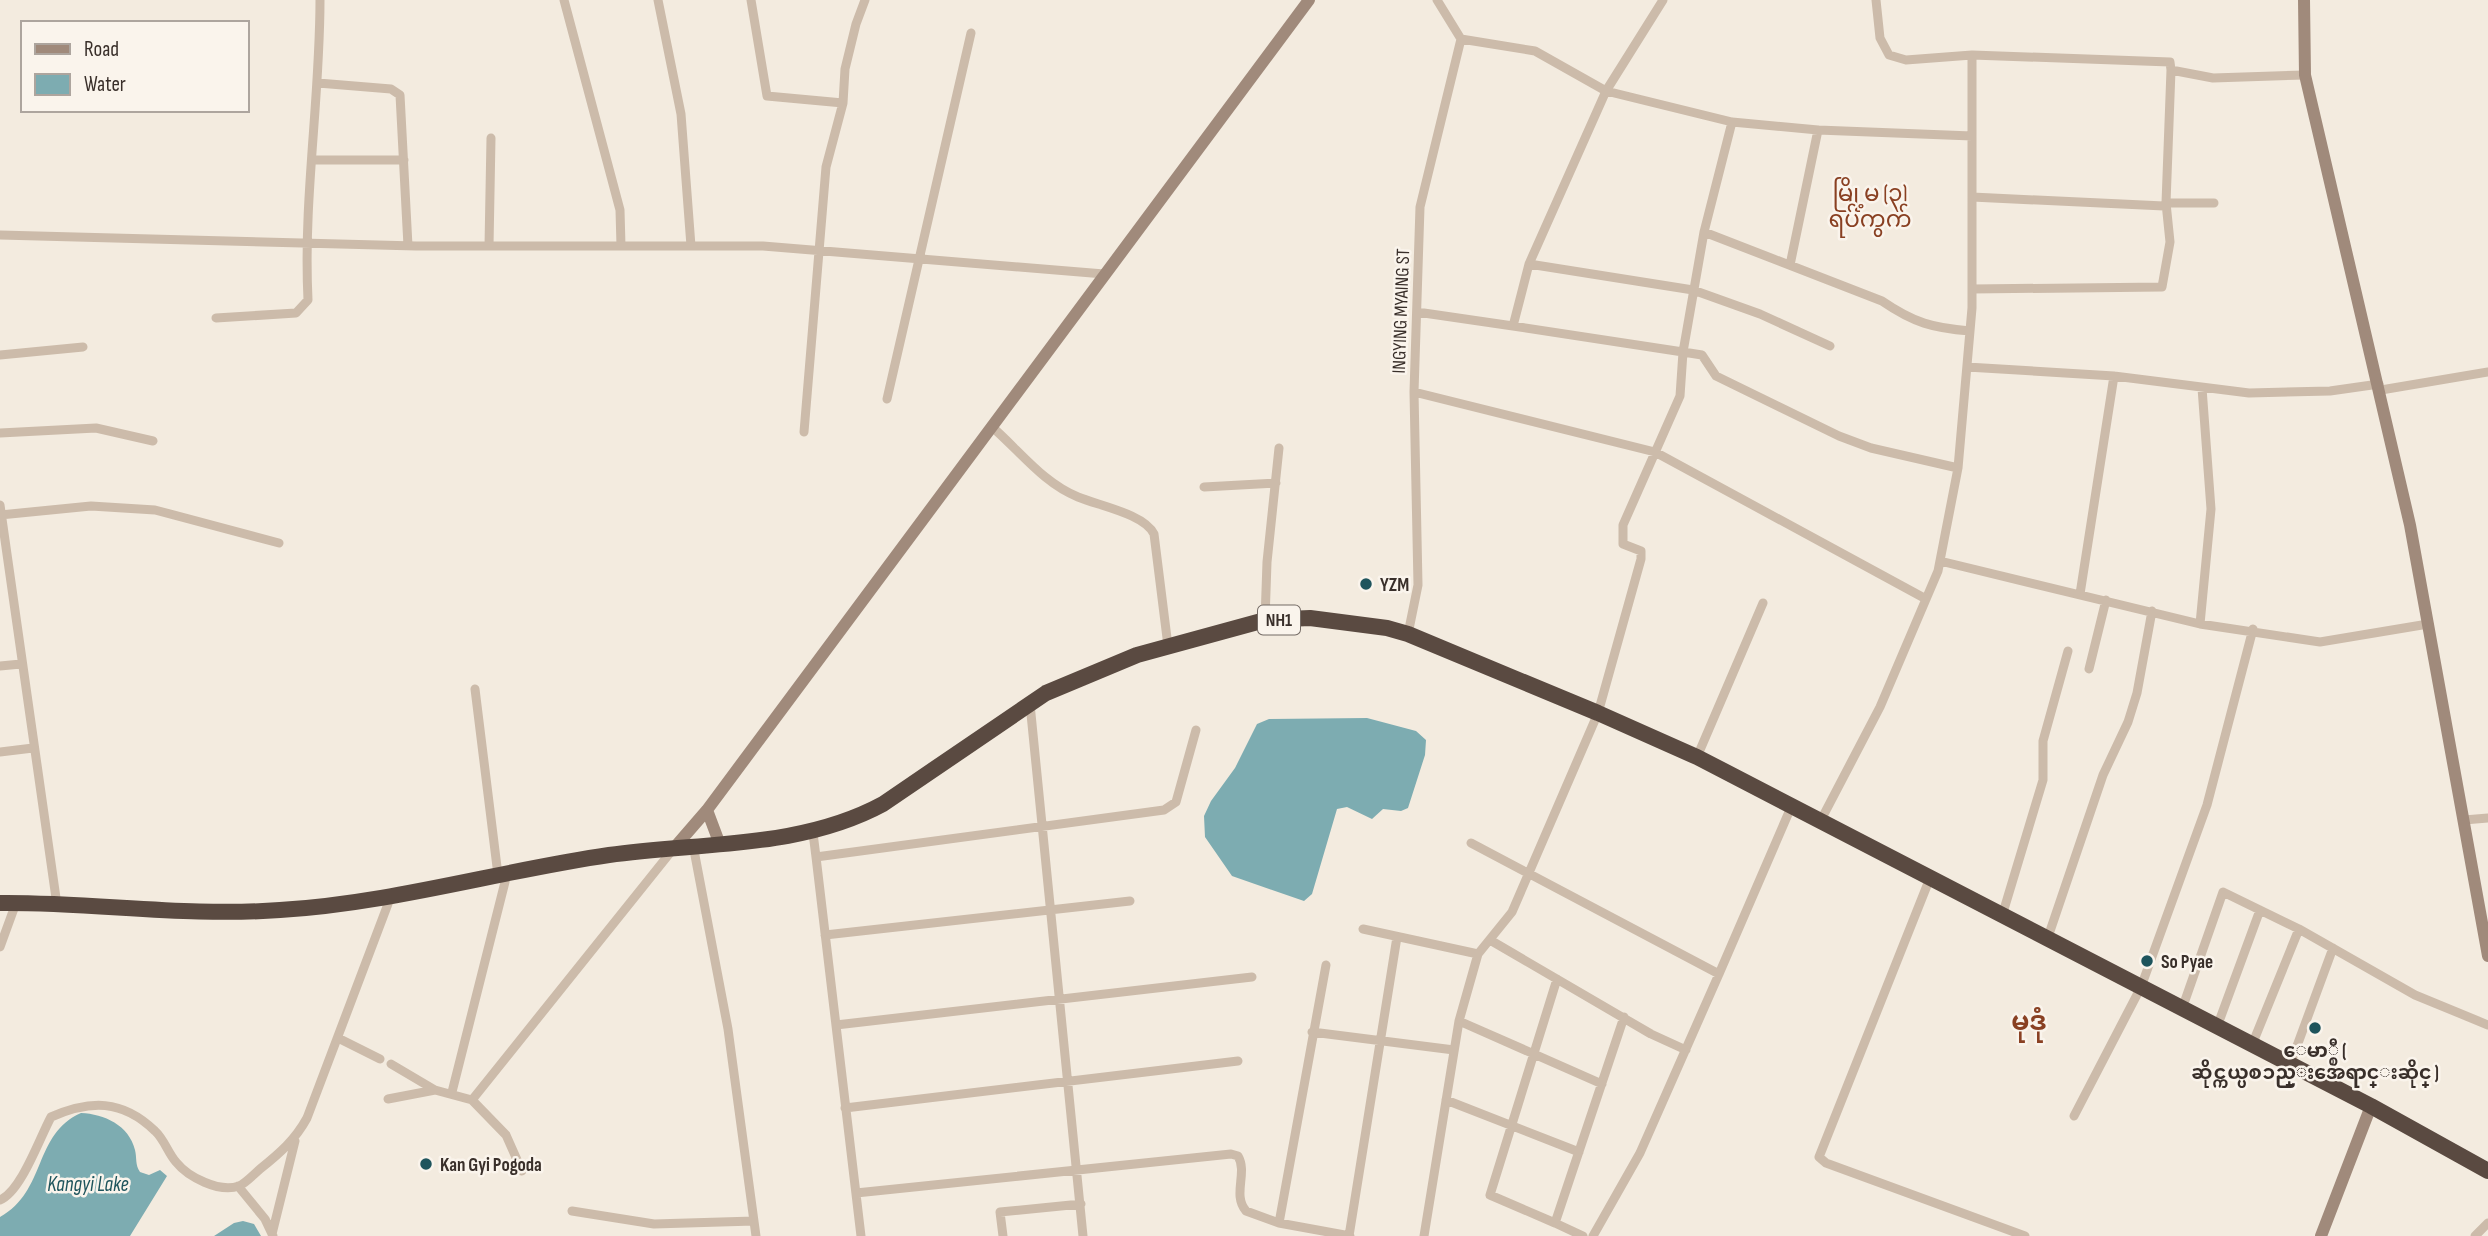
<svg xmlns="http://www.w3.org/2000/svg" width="2488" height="1236" font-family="'Sofia Sans Condensed','Noto Sans Myanmar',sans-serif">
	<rect width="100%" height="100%" fill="#f3ebdf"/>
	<!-- water -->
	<path fill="#7dacb1" d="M1367,718l49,13 10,9 -1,15 -17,53 -7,3 -18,-2 -11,10 -25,-12 -10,2 -25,85 -8,7 -72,-25 -27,-39 -1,-21 7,-15 24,-33 22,-44 12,-5z
		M81,1113c23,1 48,12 54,37 2,8 0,15 5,22l9,3 11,-5 7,6 -37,60h-130v-19c47,-26 33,-83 81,-104z
		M243,1221l11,3 7,12h-47l20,-13z"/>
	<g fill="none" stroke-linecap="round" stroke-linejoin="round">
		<!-- street -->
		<path stroke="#cba" stroke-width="9" d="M564,0l56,210 1,36
			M658,0l23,114 10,132
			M751,0l16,96 76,7
			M1663,0l-57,91 -77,173 -16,62 170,26 21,-120 28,-110
			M1876,0l4,38 9,17 17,5 66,-5 198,7 1,8 42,8 92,-3
			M1461,39l74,12 71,40 126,31 86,8 154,6
			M318,83l73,6 9,6 8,151
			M312,160h92
			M1972,197l192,9 2,-3h48
			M1704,232l178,69c32,22 51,27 88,30
			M0,235l416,11h347l341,28
			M489,246l2,-108
			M1529,264l164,26 67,24 70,32
			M1790,265l28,-135
			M1973,289l189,-2 8,-45 -4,-39 5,-133
			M1417,312l96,14
			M216,318l80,-5 12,-13c-5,-100 12,-200 12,-300
			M0,355l83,-8
			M1967,367l147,9 135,17 81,-2 49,-7
			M2381,390l107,-18
			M1414,392l241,60 271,147
			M887,399l84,-366
			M991,426c29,25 52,57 87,71 22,9 66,17 76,37l14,112
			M804,432l22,-265 17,-64 2,-34 11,-45 9,-24
			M0,433l96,-5 57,13
			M1204,487l72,-4
			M0,505l57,400
			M0,515l91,-9 64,4 124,33
			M1940,561l260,63 120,18 108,-18
			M2080,594l34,-218
			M1265,620l2,-58 12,-114
			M2200,624l11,-115 -9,-121
			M1408,634l10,-49 -4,-193 6,-185 41,-168 -24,-39
			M0,666l21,-2
			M2089,669l17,-69
			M475,689l23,186
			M1030,704l53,532
			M0,752l33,-4
			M1697,757l66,-154
			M1821,820l59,-113 58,-136 20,-103 14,-160v-253
			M2464,820l24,-2
			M813,833l3,24 348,-47 12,-8 20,-72
			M1471,843l248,131 73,-169
			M693,845l35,184 28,207
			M816,857l45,379
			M1930,878l-111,279 7,6 199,73
			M2002,916l41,-136v-39l25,-90
			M1363,929l115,25
			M825,935l305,-34
			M1490,940l161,94 35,16
			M2047,940l56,-165 25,-53 9,-29 15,-82
			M0,947l16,-44
			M2182,1009l41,-117 76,37 116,66 73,30
			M1459,1021l143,63
			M836,1025l416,-48
			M2217,1027l43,-117
			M1312,1032l142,18
			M338,1038l42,21
			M2252,1045l47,-116
			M391,1064l44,26
			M2290,1065l43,-117
			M452,1092l55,-218
			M388,1099l47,-9 37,10 202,-252
			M472,1100l34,35 16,36
			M1446,1100l133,52
			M845,1108l393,-47
			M2074,1116l67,-129 66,-182 46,-176
			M238,1186l27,33 8,17
			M856,1193l375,-39 7,2c10,17 -6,39 8,55l33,12 71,13
			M0,1200c21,-8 40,-63 51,-83 39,-17 71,-18 104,14 9,8 13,22 21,31 12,15 43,31 63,24 7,-3 15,-12 21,-17 20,-16 35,-29 47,-51l84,-222
			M572,1211l82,13 100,-3
			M1279,1223l47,-258
			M1555,1223l-65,-28 67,-216
			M272,1234l23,-93
			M1003,1236l-3,-24 81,-8
			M1349,1236l48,-299
			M1424,1236l35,-215 19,-67 34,-42 86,-199 43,-154v-8l-18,-7v-19l57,-129 3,-44 19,3 14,21 123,60 32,12 87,20
			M1583,1236l-28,-13 69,-206
			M1593,1236l47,-83 79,-179
			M2475,1236l13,-13"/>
		<!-- secondary -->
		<path stroke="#a08a7b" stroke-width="12" d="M2304,0l1,75 105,450 78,431
			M707,810l12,32
			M675,847l32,-37 602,-810
			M2321,1236l50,-130"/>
		<!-- highway -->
		<path stroke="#5a4a41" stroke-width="16" d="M0,903c93,-1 187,14 280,7 112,-7 219,-39 329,-55 92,-13 191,-6 274,-51l163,-111 91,-38 128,-35 45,-2 77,10 21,6 190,79 99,44 674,349 117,65"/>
	</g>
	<!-- markers -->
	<g fill="#1e545c" stroke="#faf4ec" stroke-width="2.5">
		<circle cx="1366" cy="584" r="7"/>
		<circle cx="2147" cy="961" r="7"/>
		<circle cx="2315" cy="1028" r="7"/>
		<circle cx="426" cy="1164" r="7"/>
	</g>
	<g text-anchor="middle" stroke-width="5" stroke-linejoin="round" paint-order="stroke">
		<!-- shield labels -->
		<rect fill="#faf4ec" stroke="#736a64" stroke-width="2" x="1258" y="605.5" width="42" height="29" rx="5"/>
		<g font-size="18" font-weight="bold" fill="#392f2a">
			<text x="1279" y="626">NH1</text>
		</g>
		<!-- street labels -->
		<g font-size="19" fill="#392f2a" stroke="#faf4ec">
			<text transform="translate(1400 311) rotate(-88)" y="7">INGYING MYAING ST</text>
		</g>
		<!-- poi labels -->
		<g font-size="19" font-weight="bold" fill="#392f2a" stroke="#faf4ec" text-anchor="start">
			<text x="1380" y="591">YZM</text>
			<text x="2161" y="968">So Pyae</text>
			<text x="2315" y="1057" text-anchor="middle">ေမာ္စီ (<tspan x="2315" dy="22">ဆိုင္ကယ္ပစၥည္းအေရာင္းဆိုင္ )</tspan></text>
			<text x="440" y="1171">Kan Gyi Pogoda</text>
		</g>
		<!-- water labels -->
		<g font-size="21" font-style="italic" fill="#1e545c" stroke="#faf4ec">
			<text x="88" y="1191">Kangyi Lake</text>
		</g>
		<!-- quarter labels -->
		<g font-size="23" fill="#894022" stroke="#faf4ec">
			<text x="1870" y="201">မြို့မ (၃)<tspan x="1870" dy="26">ရပ်ကွက်</tspan></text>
		</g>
		<!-- district labels -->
		<g font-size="26" font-weight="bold" fill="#894022" stroke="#faf4ec">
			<text x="2029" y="1030">မုဒုံ</text>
		</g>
	</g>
	<!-- legend -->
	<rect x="21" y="21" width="228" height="91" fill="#faf4ec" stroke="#ada59e" stroke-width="2"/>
	<rect x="35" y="44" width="35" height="10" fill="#a08a7b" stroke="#ada59e" stroke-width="2"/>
	<text x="84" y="56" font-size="21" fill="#392f2a">Road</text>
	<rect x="35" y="74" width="35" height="21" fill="#7dacb1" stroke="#ada59e" stroke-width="2"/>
	<text x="84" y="91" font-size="21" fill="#392f2a">Water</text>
</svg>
